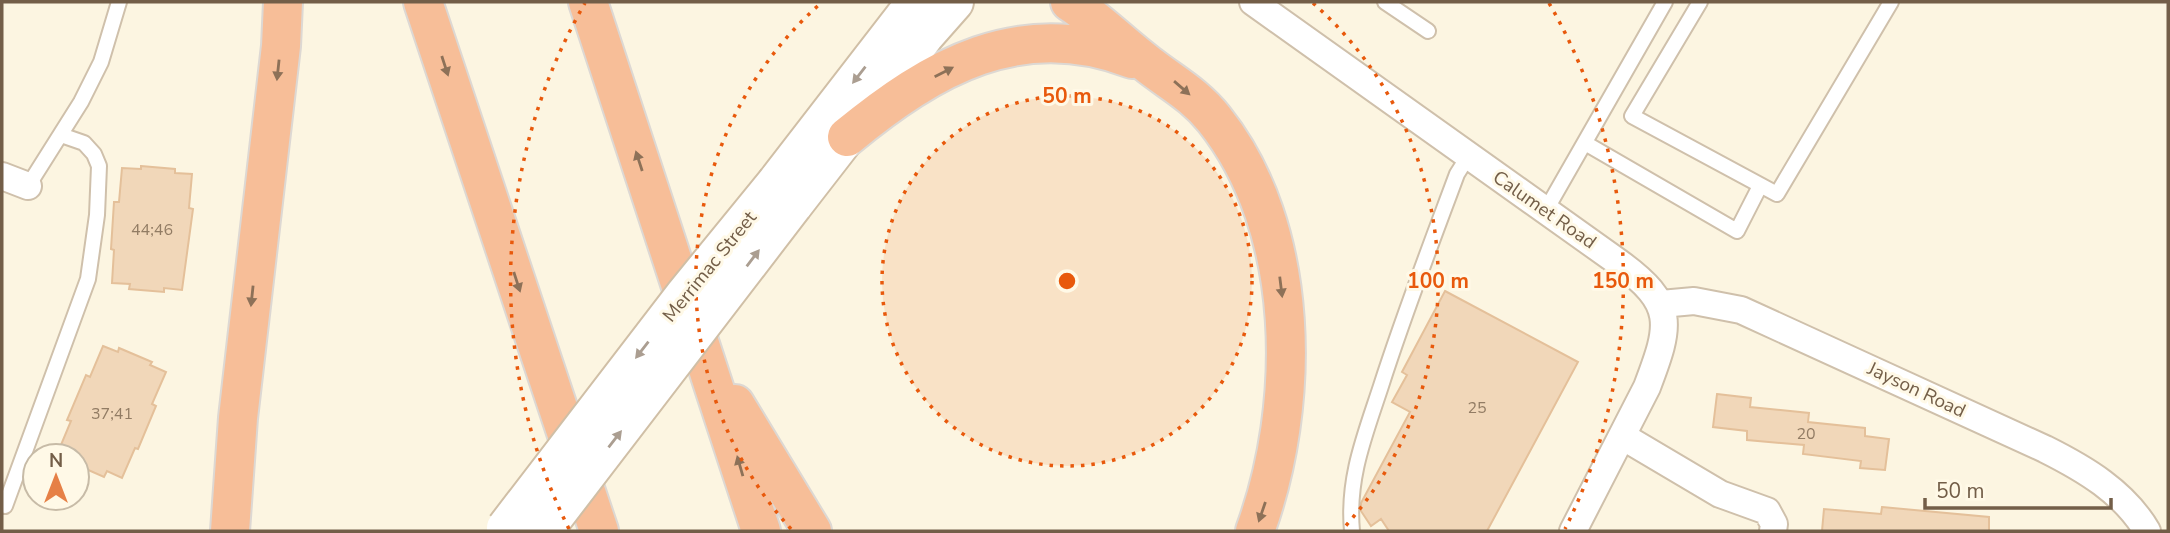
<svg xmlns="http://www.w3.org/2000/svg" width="2170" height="533" font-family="'Nunito Sans',sans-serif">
	<rect width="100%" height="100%" fill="#fcf5e1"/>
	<!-- building -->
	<path fill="#f1d7b9" stroke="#e4c09a" stroke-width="2" d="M141,166l34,3v4l17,1 -3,34 4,1 -11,81 -18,-2v4l-35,-3 1,-5 -18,-1 2,-33 -3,-1 3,-47h5l3,-34 19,1z
		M1445,291l133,71 -91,169h-98l-8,-12 -10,7 -10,-15v-8l49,-91 -18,-10 15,-27 -5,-3z
		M103,346l15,6 1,-4 33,14 -2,3 16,7 -14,32 4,2 -18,43 -3,-1 -13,30 -15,-7 -3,6 -27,-12v-9h-11l-8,-4 13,-31 -4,-1 19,-45 4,2z
		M1717,394l34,4 -1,9 59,6 -1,9 57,6v8l24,3 -4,31 -25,-2 1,-7 -58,-7 1,-9 -57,-5v-9l-34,-4z
		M1882,507l107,10v14h-167l2,-22 57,5z"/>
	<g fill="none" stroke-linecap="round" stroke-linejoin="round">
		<defs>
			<path id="lane" d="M1385,2l43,29
				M1700,2l-68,114 145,78 114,-192
				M1585,143l152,88 23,-45
				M28,186l53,-84 20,-40 18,-60
				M1546,210l119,-208
				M5,506l83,-227 9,-64 2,-49 -5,-12 -10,-11 -23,-8
				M1352,531c-5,-53 13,-96 29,-145 23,-72 50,-142 76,-212l12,-19"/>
			<path id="street" d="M1253,2l365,260c58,42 53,62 29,125l-74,144
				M2,176l26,10
				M1661,304l33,-3 47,9 304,139c40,20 79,43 102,82
				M1622,436l98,58 47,17 7,13 -1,7"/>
			<path id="secondary" d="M777,182l139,-180
				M793,205l131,-169 30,-34"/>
			<path id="highway" d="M423,2l176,529
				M588,2l173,529
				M1070,2c28,18 52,43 79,63 23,18 46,30 65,54 88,110 87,286 41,412
				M847,137c85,-70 173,-121 285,-78
				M735,404l77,127
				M230,531l8,-113 43,-372 2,-44"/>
		</defs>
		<!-- lane casing -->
		<use href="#lane" stroke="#cfc0ab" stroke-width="18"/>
		<!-- street casing -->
		<use href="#street" stroke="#cfc0ab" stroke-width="30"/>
		<!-- secondary casing -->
		<use href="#secondary" stroke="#d0bfa6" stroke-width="42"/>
		<!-- highway casing -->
		<use href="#highway" stroke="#ddd8d3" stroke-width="42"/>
		<!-- lane -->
		<use href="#lane" stroke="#fff" stroke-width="14"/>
		<!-- street -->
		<use href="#street" stroke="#fff" stroke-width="26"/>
		<!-- secondary -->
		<use href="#secondary" stroke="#fff" stroke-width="38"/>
		<!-- highway -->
		<use href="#highway" stroke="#f7be98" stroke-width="38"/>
		<defs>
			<path id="secondary-bridge" d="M506,528l178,-232 93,-114
				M543,531l250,-326"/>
		</defs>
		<!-- secondary-bridge casing -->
		<use href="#secondary-bridge" stroke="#d0bfa6" stroke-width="42" stroke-linecap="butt"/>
		<!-- secondary-bridge -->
		<use href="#secondary-bridge" stroke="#fff" stroke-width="38"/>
	</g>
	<!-- one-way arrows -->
	<defs><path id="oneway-solid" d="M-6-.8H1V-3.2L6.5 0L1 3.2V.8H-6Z" transform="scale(1.75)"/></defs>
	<g fill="#8d7158">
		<use href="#oneway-solid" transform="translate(445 66) rotate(72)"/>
		<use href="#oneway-solid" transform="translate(278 70) rotate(96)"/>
		<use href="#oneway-solid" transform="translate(944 72) rotate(-27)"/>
		<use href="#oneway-solid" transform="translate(1182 88) rotate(41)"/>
		<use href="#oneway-solid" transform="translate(639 161) rotate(-108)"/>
		<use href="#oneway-solid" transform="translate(517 282) rotate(72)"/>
		<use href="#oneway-solid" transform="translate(1281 287) rotate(83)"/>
		<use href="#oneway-solid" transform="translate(252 296) rotate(96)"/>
		<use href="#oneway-solid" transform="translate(740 466) rotate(-106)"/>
		<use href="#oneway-solid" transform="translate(1262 512) rotate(109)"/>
	</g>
	<g fill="#ab9e91">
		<use href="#oneway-solid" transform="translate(859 75) rotate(128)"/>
		<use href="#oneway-solid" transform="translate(753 258) rotate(-53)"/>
		<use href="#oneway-solid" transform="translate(642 350) rotate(128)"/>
		<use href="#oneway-solid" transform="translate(615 439) rotate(-52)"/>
	</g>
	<!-- distance rings -->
	<circle cx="1067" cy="281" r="185" fill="#e8590c" fill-opacity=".12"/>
	<g fill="none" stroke="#e8590c" stroke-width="3.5" stroke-dasharray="3.5 7">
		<circle cx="1067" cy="281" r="185"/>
		<path d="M791 529A371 371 0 0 1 821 3M1313 3A371 371 0 0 1 1343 529"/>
		<path d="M569 529A556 556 0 0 1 585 3M1549 3A556 556 0 0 1 1565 529"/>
	</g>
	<g text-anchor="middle" stroke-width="6" stroke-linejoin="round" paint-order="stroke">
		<!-- number labels -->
		<g font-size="16" fill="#927c64">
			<text x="152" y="235">44;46</text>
			<text x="1477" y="413">25</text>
			<text x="112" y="419">37;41</text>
			<text x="1806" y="439">20</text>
		</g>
		<!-- street labels -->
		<g font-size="19" fill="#735e48" stroke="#fff9e7">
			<text transform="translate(1545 209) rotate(35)" y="7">Calumet Road</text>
			<text transform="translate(709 266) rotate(-51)" y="7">Merrimac Street</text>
			<text transform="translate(1917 389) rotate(25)" y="7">Jayson Road</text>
		</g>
	</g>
	<circle cx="1067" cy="281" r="10" fill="#e8590c" stroke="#fff9e7" stroke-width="3.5"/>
	<g font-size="21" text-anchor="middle" font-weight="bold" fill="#e8590c" stroke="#fff9e7" stroke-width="6" stroke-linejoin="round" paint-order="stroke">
		<text x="1067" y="103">50 m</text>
		<text x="1438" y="288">100 m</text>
		<text x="1623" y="288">150 m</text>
	</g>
	<!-- border -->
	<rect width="2170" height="533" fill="none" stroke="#735e48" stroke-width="7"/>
	<!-- north arrow -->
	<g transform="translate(56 477)"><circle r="33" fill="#fff9e7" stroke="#c7bba7" stroke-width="2"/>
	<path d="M0-5L12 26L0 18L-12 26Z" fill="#e68046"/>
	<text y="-10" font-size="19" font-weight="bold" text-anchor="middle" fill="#735e48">N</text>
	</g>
	<!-- scale -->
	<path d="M1925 498v10h186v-10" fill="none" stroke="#735e48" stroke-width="3.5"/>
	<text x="1936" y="498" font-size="21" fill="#735e48" stroke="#fff9e7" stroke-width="5" paint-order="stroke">50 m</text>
</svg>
